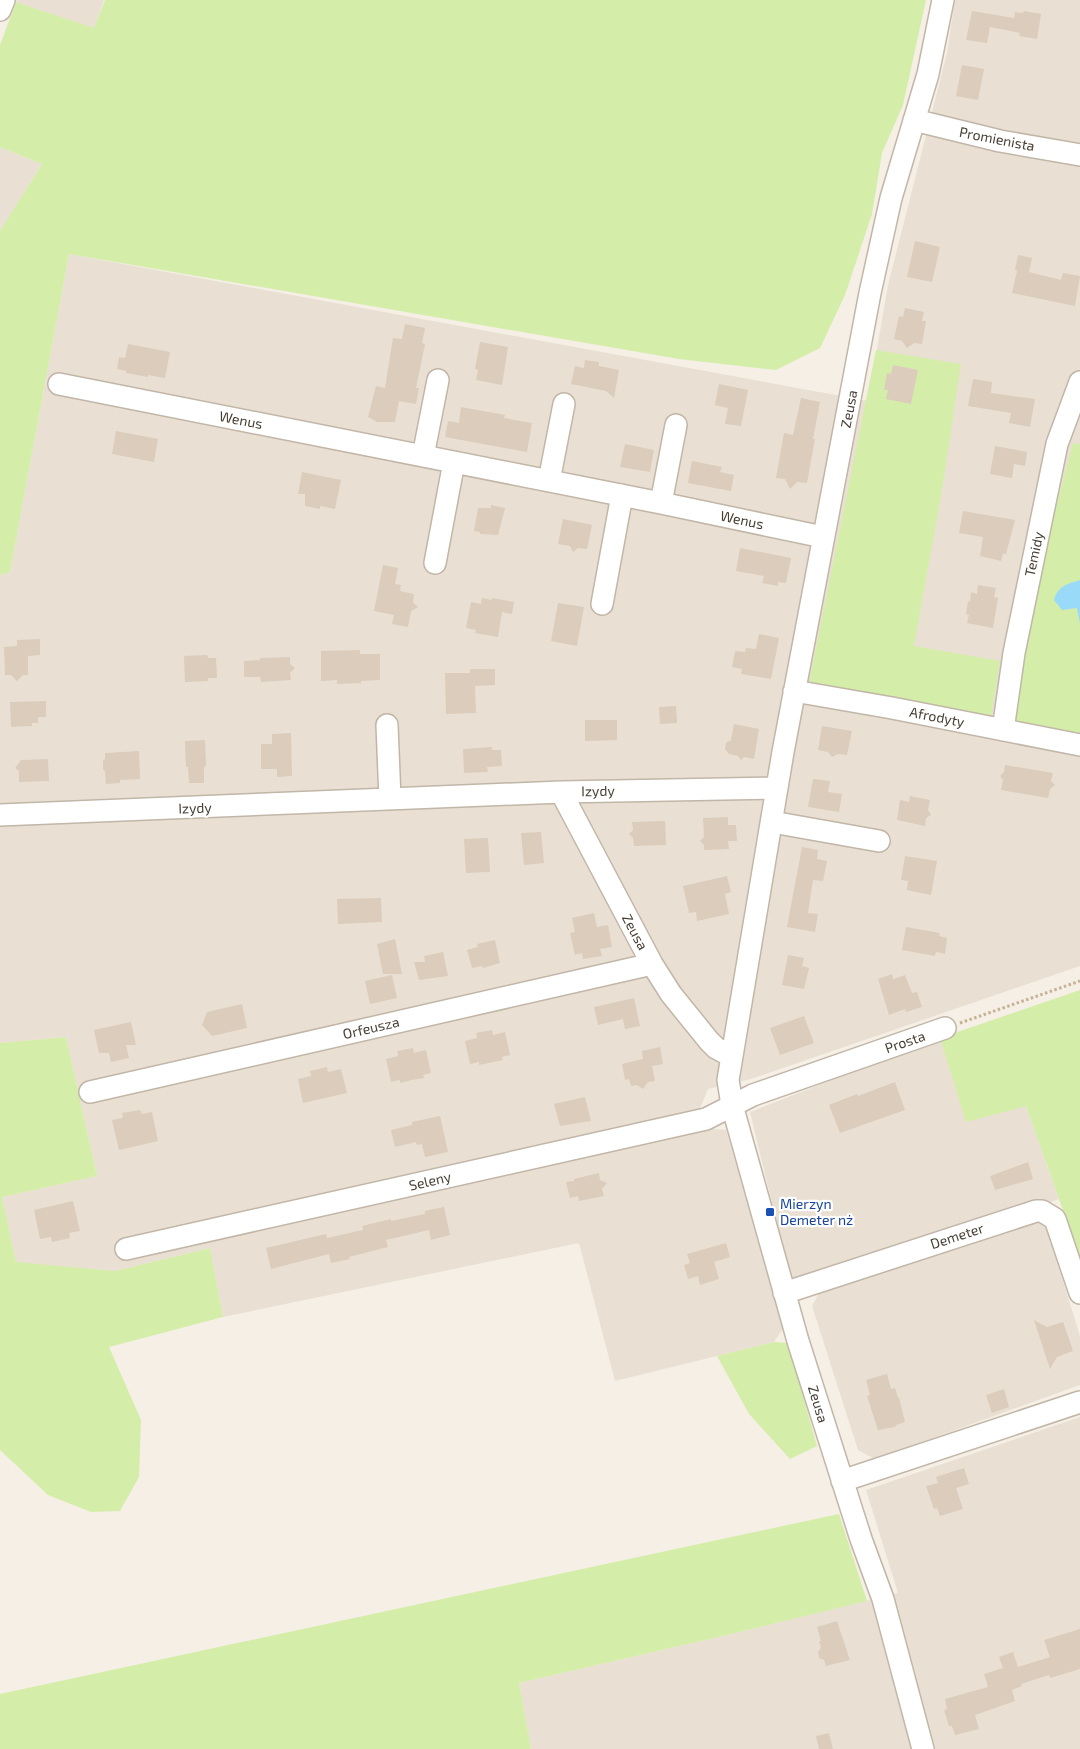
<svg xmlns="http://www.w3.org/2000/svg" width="1080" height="1749" font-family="'Exo 2',sans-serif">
	<rect width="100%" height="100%" fill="#f5efe5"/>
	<!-- residential -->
	<path fill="#e9e0d3" d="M17,0h87l-10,29 -78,-27z
		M955,0h125v966l-329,113 -43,10 -9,22 4,17 23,2 58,197 -10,15 -159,39 -36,-138 -356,74 -13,-69 -95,23 -99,-8 -14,-66 95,-21 -31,-139 -66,6v-468l10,-3 59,-318 799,147 20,-116 59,-232z
		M0,147l42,17 -42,67z
		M940,1038l86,68 33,93 -266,91 -43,-178z
		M1043,1217l37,119v49l-147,53 -60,20 -15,-8 -46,-144 7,-13z
		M1080,1417v332h-549l-12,-66 208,-48 171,-42 -32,-103z"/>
	<!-- green -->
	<path fill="#d4eea9" d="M105,0h821l-23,105 -21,48 -10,61 -27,81 -25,53 -44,22 -97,-11 -610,-105 -59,318 -10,3v-344l42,-67 -42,-17v-102l16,-43 78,26z
		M876,350l85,14 -20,132 -27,150 86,15 -9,55 -183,-28z
		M1073,443l7,1v290l-67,-13 28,-156z
		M1080,990v268l-54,-152 -60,16 -26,-84z
		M66,1037l31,139 -95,21 14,65 99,9 95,-23 13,69 -114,30 32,73 -2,57 -19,34 -29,1 -43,-17 -48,-45v-407z
		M774,1342l14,1 29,103 -27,13 -41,-45 -32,-58z
		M839,1514l28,87 -140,34 -208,48 12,66h-531v-55z"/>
	<!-- water -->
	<path fill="#9adaf9" d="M1080,580v44l-3,-16 -15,2 -8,-10c4,-14 13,-16 26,-20z"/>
	<!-- building -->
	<path fill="#dbccbc" d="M972,11l42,7 1,-6 8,1 1,-2 17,3 -4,25 -18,-3 1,-3 -30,-6 -3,16 -21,-3z
		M962,65l22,4 -6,31 -22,-4z
		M915,241l25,6 -8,35 -25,-5z
		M1018,255l14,3 -3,14 32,8 2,-7 17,3 -5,30 -63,-13 5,-22 -2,-1z
		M905,308l19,4 -2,9h4l-4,23 -8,-1 -7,5 -5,-7 -8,-2 5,-23 4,1z
		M405,324l20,4 -3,15 3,1 -9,44h3l-3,16 -17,-3 -4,21h-18l-9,-5 8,-31 9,2 8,-50 9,1z
		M480,342l28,5 -6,38 -26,-5 2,-10 -3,-1z
		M128,344l42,8 -5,26 -17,-3v2l-22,-4v-2l-9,-2 2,-12 6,1z
		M585,360l14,2v4l20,4 -5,28 -8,-7 -35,-7 4,-18 9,2z
		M893,365l25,5 -7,34 -25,-5 2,-9h-4l3,-17 4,1z
		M973,379l19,3 -1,11 44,6 -5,28 -21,-4 2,-10 -43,-7z
		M719,384l29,6 -7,36 -16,-2 3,-16 -13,-3z
		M801,398l19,4 -7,37h2l-8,44 -10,-1 -7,7 -5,-10 -9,-1 8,-45 9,2z
		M461,407l44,8 -1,3 28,5 -5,29 -82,-15 3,-16 11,2z
		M116,431l42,8 -4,23 -42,-8z
		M625,444l29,6 -4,22 -30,-5z
		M995,446l32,6 -2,14 -11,-2 -2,14 -22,-4z
		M692,461l30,6 -2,5 14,3 -3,16 -43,-8z
		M302,472l39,8 -6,29 -15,-3v3l-15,-3v-12h-7z
		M491,505l14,3 -7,27 -18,-1v-2l-6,-1 4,-23h13z
		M963,511l52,9 -9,34h-3l-2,7 -21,-5 3,-19 -24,-4z
		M563,519l29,6 -5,24 -9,-1 -5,4 -3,-6 -12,-2z
		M740,548l51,10 -5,25 -8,-1v4l-16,-3 2,-7 -28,-5z
		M383,565l15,3 -3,16 6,1 -1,6 14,3 -1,8 5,5 -7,4 -3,16 -16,-3 2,-9 -20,-4z
		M978,585l18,3 -2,9 4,1 -5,30 -26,-5 2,-8 -3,-1 2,-13 2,1 1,-10 6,2z
		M482,598l10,2v-2l22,4 -2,12 -10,-2 -4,25 -23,-4 1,-3 -10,-2 5,-26 10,2z
		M558,603l26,4 -7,39 -26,-5z
		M759,634l20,4 -8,41 -30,-5 1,-5 -10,-2 3,-16 10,1 1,-4 10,1z
		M40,639v16l-12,1v19h-5l-6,6 -6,-6h-6l-1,-28 13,-1v-6z
		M360,650v4h20v26l-19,1v2l-24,1v-4l-16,1v-30z
		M207,655l1,3h8l1,20h-9v3l-23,1 -1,-26z
		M290,657v7l5,4 -5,5 1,7 -30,2 -1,-5h-16v-16l16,-1v-2z
		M470,669h25v16l-20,1 1,27 -30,1 -1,-41h25z
		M46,701v16h-8v6h-6v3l-21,1 -1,-25z
		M676,706l1,17 -17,1 -1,-17z
		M585,720h32v20l-32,1z
		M734,724l25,5 -5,30 -10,-2 -3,3 -3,-4 -9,-2 -4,-5 1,-6 5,-3z
		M822,726l30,5 -5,24 -9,-1 -6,3 -4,-5 -10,-2z
		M291,733l1,43 -15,1v-8h-16v-25h11v-10z
		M205,740l1,26 -2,1v16h-15l-1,-16h-2l-1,-26z
		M492,747v3h9l1,16 -15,1 1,5 -24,1 -1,-24z
		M139,751l1,28 -20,1v3l-14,1 -1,-13 -2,-2v-8l2,-2v-6z
		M48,759l1,22 -30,1v-11l-4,-3 6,-8z
		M1005,765l48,8 -2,8 4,4 -5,4 -2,9 -47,-8 2,-10 -3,-4 4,-4z
		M813,779l17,2 -2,11 14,2 -3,18 -31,-5z
		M910,796l20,4 -2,10 3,5 -5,3 -1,8 -28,-6 3,-20 9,2z
		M728,817v8h8l1,16h-9l1,8 -25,1v-5l-4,-4 4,-4 -1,-19z
		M665,821l1,24 -32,1 -1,-8 -4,-4 4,-4 -1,-8z
		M541,832l3,31 -20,2 -3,-32z
		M488,838l2,34 -24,1 -2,-34z
		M802,847l16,3 -1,9 10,2 -4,20 -10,-1 -5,33 10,1 -3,18 -28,-5z
		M905,856l32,5 -6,34 -24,-5 1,-9 -7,-1z
		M727,876l4,16 -6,2 4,20 -32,7 -1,-9 -7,1 -6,-27z
		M381,898l1,24 -44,2 -1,-25z
		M594,913l3,14 11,-2 4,22 -12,2 2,7 -19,3 -1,-6 -7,2 -5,-22 5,-1 -3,-14z
		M906,927l34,6 -1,3 8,2 -2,16 -9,-2 -1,4 -33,-6z
		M395,939l7,35h-19l-6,-30z
		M495,940l5,23 -17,5 -1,-2 -10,2 -5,-18 11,-3 -1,-3z
		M443,952l5,24 -29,4 -5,-18h11l-1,-6z
		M788,955l16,3 -2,8 7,2 -5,21 -22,-4z
		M892,974l1,5 12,-4 7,18 5,-1 5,15 -16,5 -1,-3 -16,6 -11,-36z
		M392,975l5,23 -27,6 -5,-23z
		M634,998l6,28 -15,3 -2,-10 -25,6 -4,-18z
		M242,1004l5,24 -35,8 -10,-11 5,-13z
		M804,1016l10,27 -34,12 -10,-27z
		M131,1022l5,23h-10l3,13 -18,4 -2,-9h-10l-5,-23z
		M492,1030l1,5 12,-3 5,23 -8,2 1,3 -24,5v-3l-9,2 -5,-23 12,-3 -1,-5z
		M660,1047l3,17 -11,2 3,15 -7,1 -5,7 -6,-4 -6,1 -2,-7 -4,1 -3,-16 21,-5 -1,-8z
		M413,1048l1,5 12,-3 5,23 -8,2 1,3 -12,2 -12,3v-3l-9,2 -5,-23 12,-3 -1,-5z
		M327,1067l1,5 13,-3 6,24 -44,10 -5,-24 13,-3 -1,-5z
		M895,1082l10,28 -65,23 -11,-28 28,-11 1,2z
		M585,1097l6,24 -31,5 -6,-22z
		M140,1110l2,4 10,-2 6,29 -39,9 -7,-30 11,-2 -1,-5z
		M440,1116l8,36 -23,5 -3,-13 -5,1 -1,-3 -21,5 -4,-17 21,-5v-3z
		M1028,1162l5,17 -38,11 -5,-14z
		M599,1173l1,7 7,3 -5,6 2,7 -25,5 -1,-5 -8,2 -4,-16 8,-1v-2z
		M73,1201l7,30 -11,2 1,5 -18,4 -1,-5 -11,2 -6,-29z
		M444,1207l6,28 -19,5 -2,-10 -43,10 2,7 -39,10 1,2 -19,4 -2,-9 -58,15 -5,-21 60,-14 1,4 36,-8 -1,-4 29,-7v2l34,-7v-3z
		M726,1243l4,14 -16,5 5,17 -19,6 -2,-9 -10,3 -4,-14 6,-2 -3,-9z
		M1034,1320l13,7 16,-5 5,14 5,15 -16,6 -7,12z
		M887,1374l4,15 4,-1 3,10h1l6,24 -9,3 -1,2 -17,3 -11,-34 3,-1 -4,-15z
		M1004,1389l5,18 -17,6 -6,-18z
		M964,1468l5,16 -13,4 7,21 -23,7 -3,-8 -3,1 -8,-23 12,-3 -2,-6z
		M837,1621l13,39 -24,6 -2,-6 -5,-2 -1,-6 3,-4 -2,-7h2l-4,-14z
		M1080,1629v40l-30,9 -1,-3 -28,9 1,2 -10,4 3,11 -40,14 4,14 -24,6 -3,-9h-3l-5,-16 3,-1 -2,-10 43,-12 -4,-13 19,-6 -4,-11 14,-5 5,15 32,-10 -6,-17z
		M829,1733l4,16h-14l-3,-13z"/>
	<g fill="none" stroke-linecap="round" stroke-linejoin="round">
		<defs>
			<path id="minor" d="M0,10l4,-10
				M914,120l86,21 80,14
				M59,384l602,119 162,34
				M423,456l15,-76
				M549,481l15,-77
				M661,503l15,-78
				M435,563l19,-101
				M602,604l20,-109
				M794,691l98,17 188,37
				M387,725l3,74
				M1003,730l11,-77 43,-209 23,-62
				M561,792l91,172 19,30 38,47 7,7 15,8
				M0,815l561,-23 216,-4
				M772,822l107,19
				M90,1092l562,-128
				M126,1249l580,-130 47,-24 192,-67
				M784,1293l252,-82h6l13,8 25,74
				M842,1481l238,-79
				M923,1749l-40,-150 -22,-60 -63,-198 -66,-236 -4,-25 55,-328 87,-459 21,-95 37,-124 15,-74"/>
		</defs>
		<!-- minor casing -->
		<use href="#minor" stroke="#c1b6a7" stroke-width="24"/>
		<!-- path -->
		<path stroke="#c5b196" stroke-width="3" stroke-dasharray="2.5 2.5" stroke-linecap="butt" d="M960,1023l120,-42"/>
		<!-- minor -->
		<use href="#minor" stroke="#fff" stroke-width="21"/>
	</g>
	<!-- markers -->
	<rect fill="#1a4fb4" stroke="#fff" stroke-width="2" x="765" y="1207" width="10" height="10" rx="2.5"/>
	<g text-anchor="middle" stroke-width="4.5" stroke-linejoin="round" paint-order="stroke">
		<!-- street labels -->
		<g font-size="14" fill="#483f34" stroke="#fff">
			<text transform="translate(997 139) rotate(11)" y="5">Promienista</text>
			<text transform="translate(849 409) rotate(-79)" y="5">Zeusa</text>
			<text transform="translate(241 420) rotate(11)" y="5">Wenus</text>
			<text transform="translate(742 520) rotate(12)" y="5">Wenus</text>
			<text transform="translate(1034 554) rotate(-78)" y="5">Temidy</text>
			<text transform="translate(937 717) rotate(11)" y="5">Afrodyty</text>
			<text transform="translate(598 791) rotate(-1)" y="5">Izydy</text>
			<text transform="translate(195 808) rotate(-2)" y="5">Izydy</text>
			<text transform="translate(635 932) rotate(62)" y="5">Zeusa</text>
			<text transform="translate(371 1028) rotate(-13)" y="5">Orfeusza</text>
			<text transform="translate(905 1042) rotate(-19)" y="5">Prosta</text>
			<text transform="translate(430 1181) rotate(-13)" y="5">Seleny</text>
			<text transform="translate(957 1236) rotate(-18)" y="5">Demeter</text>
			<text transform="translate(818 1404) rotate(73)" y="5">Zeusa</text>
		</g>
		<!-- transit labels -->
		<g font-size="14" fill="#164399" stroke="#fff" text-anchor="start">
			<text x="780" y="1209">Mierzyn<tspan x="780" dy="16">Demeter nż</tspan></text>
		</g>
	</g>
</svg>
